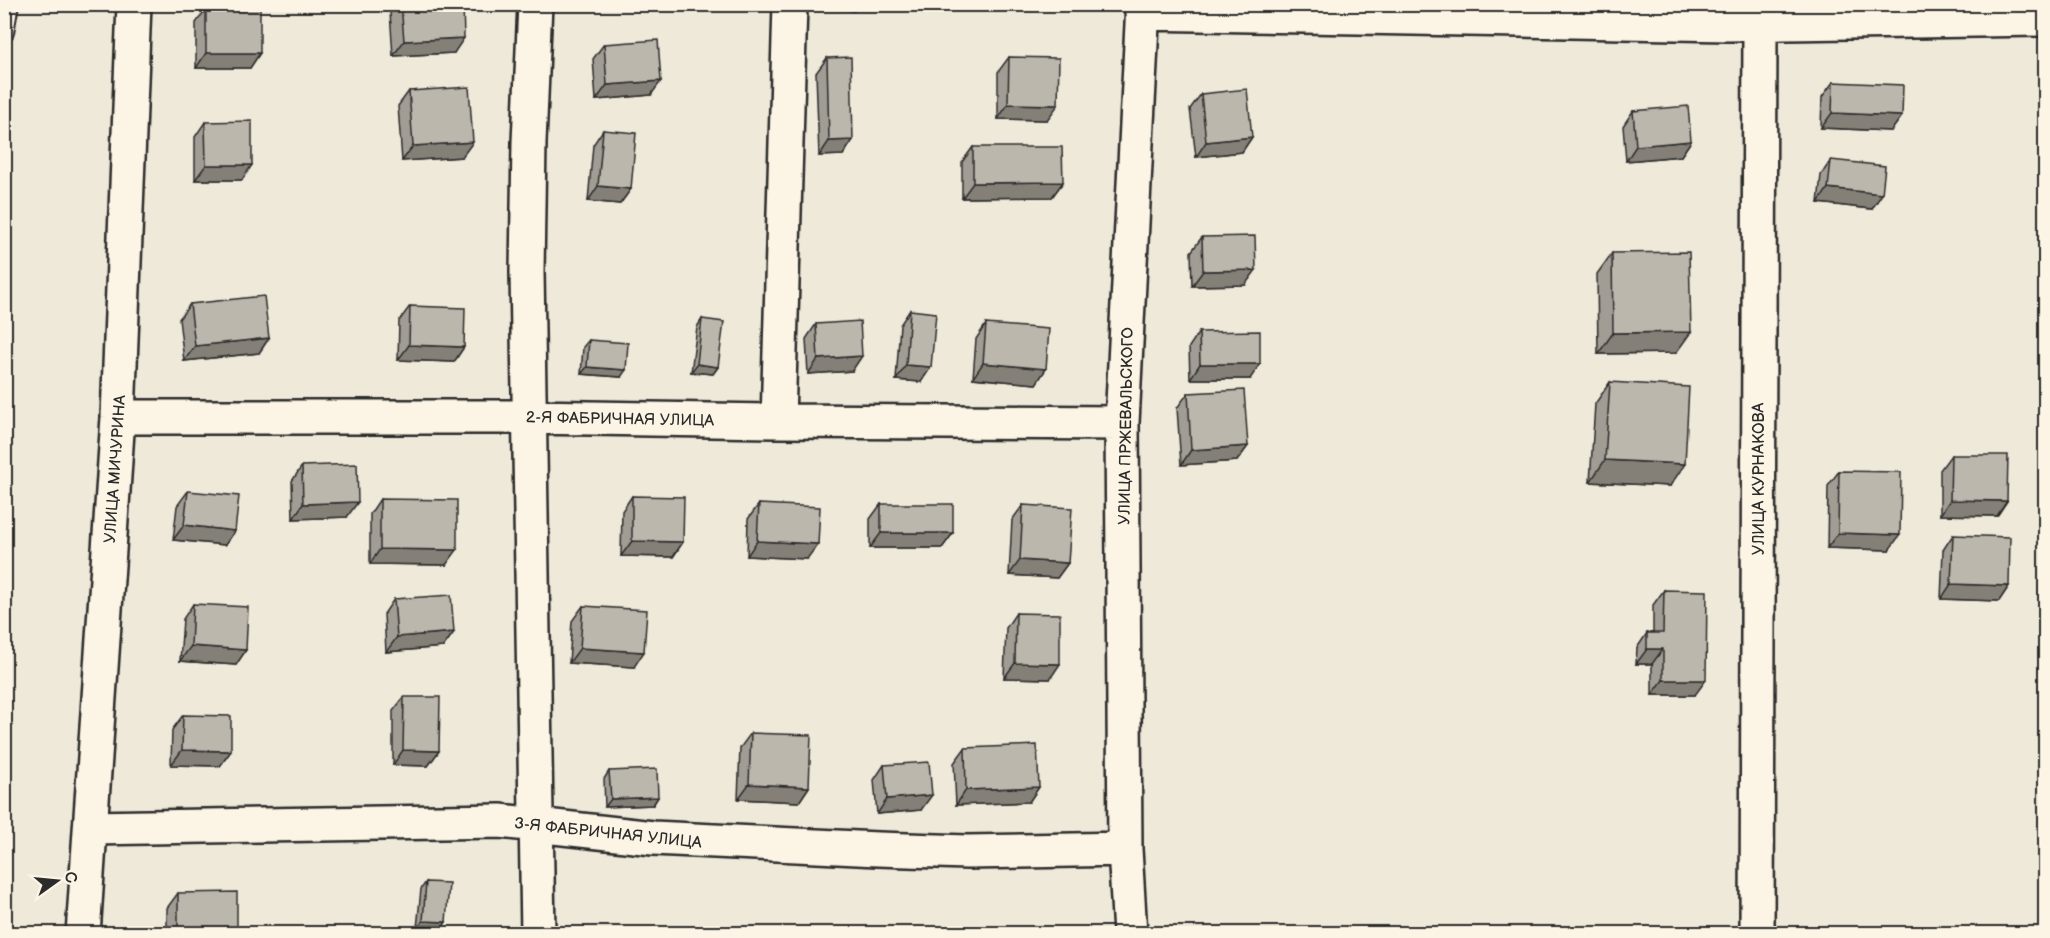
<svg xmlns="http://www.w3.org/2000/svg" width="2050" height="938" font-family="'Balsamiq Sans',sans-serif">
	<rect width="100%" height="100%" fill="#efe9da"/>
	<filter id="ink" filterUnits="userSpaceOnUse"><feTurbulence type="fractalNoise" baseFrequency=".0167" numOctaves="2"/><feDisplacementMap in="SourceGraphic" scale="12" xChannelSelector="R" yChannelSelector="G"/><feConvolveMatrix kernelMatrix="1 2 1 2 8 2 1 2 1" color-interpolation-filters="sRGB"/></filter>
	<g filter="url(#ink)">
		<g fill="none" stroke-linecap="round" stroke-linejoin="round">
			<defs>
				<path id="lane" d="M4,32l5,-28"/>
				<path id="street" d="M535,4l-6,138 -2,130 11,662
					M1142,13l586,11 318,-5
					M118,417h412l248,4 344,2
					M778,421l12,-417
					M91,828l409,-7 153,17 225,11 89,3 158,-3
					M83,934l35,-517 16,-413
					M1130,934l-5,-85 -3,-426 21,-419
					M1757,934l3,-910"/>
			</defs>
			<!-- lane casing -->
			<use href="#lane" stroke="#2b2b2b" stroke-width="22"/>
			<!-- street casing -->
			<use href="#street" stroke="#2b2b2b" stroke-width="38"/>
			<!-- lane -->
			<use href="#lane" stroke="#fcf5e5" stroke-width="18"/>
			<!-- street -->
			<use href="#street" stroke="#fcf5e5" stroke-width="33"/>
		</g>
		<!-- wall -->
		<path fill="#a29d94" stroke="#2b2b2b" stroke-width="1.5" d="M396,4h67l-9,49 -61,3 -3,-44z
			M206,9l54,44 -10,15h-54v-45z
			M604,44l47,51 -55,5 -3,-41z
			M1009,57l38,63 -49,-1v-47z
			M827,58l26,82 -10,15 -24,1 -3,-83z
			M1833,82l69,34 -11,15 -70,-3 1,-31z
			M409,91l53,66 -60,4 -4,-55z
			M1201,94l51,43 -10,15 -46,5 -6,-48z
			M1633,111l58,30 -10,15 -55,5 -3,-35z
			M205,122l37,58h-47v-43z
			M603,130l28,59 -11,15 -32,-3 5,-56z
			M973,147l90,35 -11,15 -90,1v-36z
			M1831,160l41,49 -54,-6 3,-28z
			M1202,237l43,48 -53,1 -1,-34z
			M1612,253l64,100 -78,1 -1,-80z
			M190,304l79,34 -10,15 -75,8 -5,-42z
			M410,306l54,41 -10,15 -56,-2 1,-39z
			M910,310l21,57 -10,15 -25,-2 4,-55z
			M702,319l16,48 -5,7 -22,-2 6,-45z
			M816,324l36,47 -44,3 -2,-35z
			M986,324l60,45 -10,15 -63,-6 3,-39z
			M1199,332l51,47h-60l-1,-32z
			M589,340l32,37 -40,-3 2,-27z
			M1610,382l60,104 -80,-4 5,-78z
			M1188,393l60,53 -11,15 -56,4 -4,-57z
			M1951,455l56,46 -10,15 -57,-1v-45z
			M302,466l45,51 -54,2 -1,-38z
			M1839,471l50,79 -62,-2 1,-62z
			M188,491l47,40 -10,14 -52,-5 4,-34z
			M632,496l51,46 -10,15 -52,-1 1,-45z
			M380,499l66,66 -76,-1v-50z
			M759,504l48,55 -60,-3 1,-37z
			M881,504l72,29 -11,15h-72v-29z
			M1023,505l45,58 -11,15 -48,-3 3,-55z
			M1953,535l56,51 -10,15 -58,-2 2,-49z
			M1664,590l31,105h-43v-31h-16l1,-16 10,-15h6v-28z
			M394,599l60,33 -11,15 -57,5 -2,-38z
			M193,604l53,46 -10,15 -56,-4 3,-42z
			M583,606l51,61 -65,-4 3,-42z
			M1016,613l34,66 -46,-1 2,-50z
			M404,697l35,54 -11,15 -35,-1v-54z
			M183,715l48,36 -11,15 -49,-1 1,-35z
			M751,733l58,54 -10,15 -61,-3 2,-51z
			M965,748l74,39 -10,15 -73,3 -2,-42z
			M884,765l37,45 -44,4 -3,-34z
			M609,771l49,26 -5,8 -48,2 -1,-28z
			M426,882l20,40 -5,8 -24,-2 4,-39z
			M178,893l59,40h-70v-25z
			M2043,923l3,10h-11z"/>
		<!-- shaded-wall -->
		<path fill="#848078" stroke="#2b2b2b" stroke-width="1.5" d="M816,4h43l-5,7 -38,-6z
			M464,38l-10,15 -61,3 11,-15z
			M206,53h54l-10,15h-54z
			M661,81l-10,14 -55,5 11,-15z
			M1008,104l50,1 -11,15 -49,-1z
			M1832,113l70,3 -11,15 -70,-3z
			M1252,137l-10,15 -46,5 10,-15z
			M853,140l-10,15 -24,1 10,-15z
			M1691,141l-10,15 -55,5 10,-15z
			M473,142l-11,15 -60,4 11,-15z
			M206,165h46l-10,15h-47z
			M1063,182l-11,15 -90,1 11,-15z
			M598,186l33,3 -11,15 -32,-3z
			M1828,188l54,6 -10,15 -54,-6z
			M1256,270l-11,15 -53,1 11,-15z
			M1691,332l-15,21 -78,1 15,-21z
			M269,338l-10,15 -75,8 11,-15z
			M409,345l55,2 -10,15 -56,-2z
			M862,356l-10,15 -44,3 10,-15z
			M983,363l63,6 -10,15 -63,-6z
			M697,364l21,3 -5,7 -22,-2z
			M1200,364h60l-10,15h-60z
			M906,365l25,2 -10,15 -25,-2z
			M587,367l39,3 -5,7 -40,-3z
			M1248,446l-11,15 -56,4 10,-15z
			M1605,460l80,4 -15,22 -80,-4z
			M1950,500l57,1 -10,15 -57,-1z
			M358,502l-11,15 -54,2 10,-15z
			M184,525l51,6 -10,14 -52,-5z
			M881,533h72l-11,15h-72z
			M1838,533l62,2 -11,15 -62,-2z
			M632,541l51,1 -10,15 -52,-1z
			M757,541l61,3 -11,15 -60,-3z
			M380,549l77,1 -11,15 -76,-1z
			M1020,560l48,3 -11,15 -48,-3z
			M1951,584l58,2 -10,15 -58,-2z
			M454,632l-11,15 -57,5 11,-15z
			M191,646l55,4 -10,15 -56,-4z
			M580,648l64,4 -10,15 -65,-4z
			M1647,649h16l-11,15h-16z
			M1015,663l45,1 -10,15 -46,-1z
			M1663,680h43l-11,15h-43z
			M182,750l49,1 -11,15 -49,-1z
			M403,750l36,1 -11,15 -35,-1z
			M749,784l60,3 -10,15 -61,-3z
			M1039,787l-10,15 -73,3 10,-15z
			M932,795l-11,15 -44,4 10,-15z
			M658,797l-5,8 -48,2 6,-8z
			M423,921l23,1 -5,8 -24,-2z"/>
		<!-- building -->
		<path fill="#bcb7ac" stroke="#2b2b2b" stroke-width="1.5" d="M401,4h62l1,34 -60,3z
			M260,8v45h-54v-44z
			M658,40l3,41 -54,4 -3,-41z
			M851,57l2,83 -24,1 -2,-83z
			M1009,57l50,1 -1,47 -50,-1z
			M1833,82l70,3 -1,31 -70,-3z
			M469,87l4,55 -60,4 -4,-55z
			M1247,89l5,48 -46,5 -5,-48z
			M1688,106l3,35 -55,5 -3,-35z
			M252,121v44h-46l-1,-43z
			M603,130l33,3 -5,56 -33,-3z
			M973,147h89l1,35 -90,1z
			M1831,160l54,6 -3,28 -54,-6z
			M1255,236l1,34 -53,1 -1,-34z
			M1689,252l2,80 -78,1 -1,-80z
			M264,296l5,42 -74,8 -5,-42z
			M410,306l55,2 -1,39 -55,-2z
			M910,310l26,3 -5,54 -25,-2z
			M702,319l22,3 -6,45 -21,-3z
			M860,321l2,35 -44,3 -2,-35z
			M986,324l63,5 -3,40 -63,-6z
			M1260,331v33h-60l-1,-32z
			M589,340l39,3 -2,27 -39,-3z
			M1610,382l79,5 -4,77 -80,-4z
			M1244,390l4,56 -57,4 -3,-57z
			M1951,455h57l-1,46 -57,-1z
			M357,464l1,38 -55,2 -1,-38z
			M1839,471l62,1 -1,63 -62,-2z
			M188,491l51,5 -4,35 -51,-6z
			M632,496l52,1 -1,45 -51,-1z
			M380,499l77,1v50l-77,-1z
			M759,504l61,3 -2,37 -61,-3z
			M881,504h72v29h-72z
			M1023,505l49,3 -4,55 -48,-3z
			M1953,535l57,2 -1,49 -58,-2z
			M1664,590l43,1 -1,89h-43v-31h-16v-16h16z
			M451,595l3,37 -57,5 -3,-38z
			M193,604l55,3 -2,43 -55,-4z
			M583,606l64,4 -3,42 -64,-4z
			M1016,613l44,1v50l-45,-1z
			M404,697h36l-1,54 -36,-1z
			M183,715l48,1v35l-49,-1z
			M751,733l60,2 -2,52 -60,-3z
			M1037,745l2,42 -73,3 -1,-42z
			M929,762l3,33 -45,4 -3,-34z
			M657,769l1,28 -47,2 -2,-28z
			M426,882l23,1 -3,39 -23,-1z
			M237,892v41h-59v-40z
			M2043,923h3v10h-4z"/>
	</g>
	<g text-anchor="middle" stroke-width="4.5" stroke-linejoin="round" paint-order="stroke">
		<!-- street labels -->
		<g font-size="16" fill="#2b2b2b" stroke="#fcf5e5">
			<text transform="translate(620 418) rotate(1)" y="6">2-Я ФАБРИЧНАЯ УЛИЦА</text>
			<text transform="translate(1125 426) rotate(-89)" y="6">УЛИЦА ПРЖЕВАЛЬСКОГО</text>
			<text transform="translate(114 469) rotate(-86)" y="6">УЛИЦА МИЧУРИНА</text>
			<text transform="translate(1758 479) rotate(-90)" y="6">УЛИЦА КУРНАКОВА</text>
			<text transform="translate(608 832) rotate(6)" y="6">3-Я ФАБРИЧНАЯ УЛИЦА</text>
		</g>
	</g>
	<!-- margin -->
	<rect width="2050" height="938" fill="none" stroke="#fcf5e5" stroke-width="24"/>
	<rect x="12" y="12" width="2026" height="914" fill="none" stroke="#2b2b2b" stroke-width="2" filter="url(#ink)"/>
	<!-- north arrow -->
	<g transform="translate(57 881) rotate(75)" stroke="#fcf5e5" stroke-width="4.5" paint-order="stroke">
	<path d="M0-4.5L10 22L0 15L-10 22Z" fill="#2b2b2b"/>
	<text y="-9" font-size="16" font-weight="bold" text-anchor="middle" fill="#2b2b2b">С</text>
	</g>
</svg>
